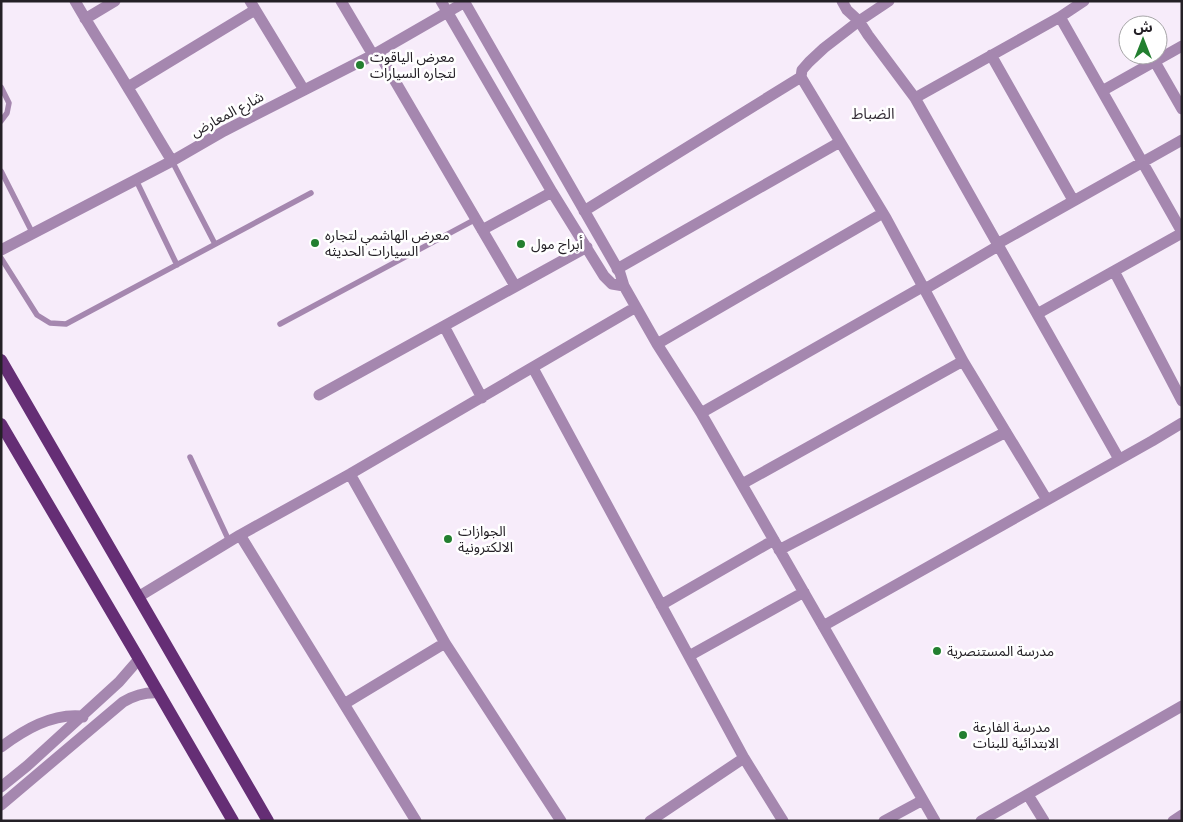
<svg xmlns="http://www.w3.org/2000/svg" width="1183" height="822" font-family="'Playfair Display','Noto Sans Arabic',serif">
	<rect width="100%" height="100%" fill="#f7ecfa"/>
	<g fill="none" stroke-linecap="round" stroke-linejoin="round">
		<!-- lane -->
		<path stroke="#a587af" stroke-width="5.5" d="M1,87l8,16 -2,10 -6,8
			M172,161l43,83
			M1,171l32,63
			M136,180l41,85
			M1,258l36,57 13,8 16,1 245,-131
			M280,324l196,-105
			M190,457l40,86"/>
		<!-- street -->
		<path stroke="#a587af" stroke-width="11" d="M75,1c17,30 36,58 53,87 15,24 29,49 44,73
			M250,1l54,89
			M341,1l32,54
			M441,1l111,191 52,84 8,8 12,2
			M464,1l156,272 4,13 33,58 44,69 234,408
			M842,1l5,9 12,11 9,14 47,63 204,361
			M1060,17l122,215
			M85,19l30,-18
			M378,52l137,234
			M991,55l82,145
			M1155,62l27,47
			M801,77l85,141 77,143
			M128,87l127,-77
			M1102,91l80,-45
			M915,98l145,-81 24,-16
			M584,211l217,-134 1,-7 7,-8 15,-14 35,-27 30,-20
			M482,230l70,-38
			M997,244l185,-104
			M1,250l171,-89 52,-30 149,-76 92,-53
			M617,269l223,-127
			M1114,271l68,130
			M925,289l73,-43
			M1037,314l145,-81
			M444,326l38,72
			M657,344l226,-131
			M533,368l211,390 -94,63
			M319,395l268,-148
			M701,413l223,-127
			M350,474l95,169
			M742,484l221,-123 84,139
			M240,535l176,286
			M779,550l227,-118
			M138,597l102,-62 110,-61 286,-167
			M661,605l113,-65
			M823,626l329,-185 30,-18
			M689,656l115,-64
			M344,704l101,-61 116,178
			M1,747c23,-17 51,-34 81,-31l1,1
			M744,758l39,63
			M1,787l26,-21 92,-84 20,-23
			M1028,795l16,26
			M1,805l122,-103c12,-7 23,-10 36,-9
			M884,821l39,-21
			M981,821l201,-115
			M1173,821l9,-6"/>
		<!-- primary -->
		<path stroke="#652e75" stroke-width="12" d="M1,360l267,461
			M1,424l138,235 94,162"/>
	</g>
	<!-- markers -->
	<g fill="#237f30" stroke="#fff" stroke-width="2">
		<circle cx="360" cy="65" r="5"/>
		<circle cx="315" cy="243" r="5"/>
		<circle cx="521" cy="244" r="5"/>
		<circle cx="448" cy="539" r="5"/>
		<circle cx="937" cy="651" r="5"/>
		<circle cx="963" cy="735" r="5"/>
	</g>
	<g text-anchor="middle" stroke-width="5" stroke-linejoin="round" paint-order="stroke">
		<!-- poi labels -->
		<g font-size="14" fill="#242026" stroke="#fff" text-anchor="start">
			<text x="370" y="62">معرض الياقوت<tspan x="370" dy="16">لتجاره السيارات</tspan></text>
			<text x="325" y="240">معرض الهاشمي لتجاره<tspan x="325" dy="16">السيارات الحديثه</tspan></text>
			<text x="531" y="249">أبراج مول</text>
			<text x="458" y="536">الجوازات<tspan x="458" dy="16">الالكترونية</tspan></text>
			<text x="947" y="656">مدرسة المستنصرية</text>
			<text x="973" y="732">مدرسة الفارعة<tspan x="973" dy="16">الابتدائية للبنات</tspan></text>
		</g>
		<!-- street labels -->
		<g font-size="14" fill="#242026" stroke="#fff">
			<text transform="translate(227 114) rotate(-28)" y="5">شارع المعارض</text>
		</g>
		<!-- neighbourhood labels -->
		<g font-size="15" fill="#352d37" stroke="#fff">
			<text x="873" y="119">الضباط</text>
		</g>
	</g>
	<!-- border -->
	<rect width="1183" height="822" fill="none" stroke="#242026" stroke-width="5"/>
	<!-- north arrow -->
	<g transform="translate(1143 40)"><circle r="24" fill="#ffffff" stroke="#a7a6a8"/>
	<path d="M0-4L9 19L0 12L-9 19Z" fill="#237f30"/>
	<text y="-8" font-size="14" font-weight="bold" text-anchor="middle" fill="#242026">ش</text>
	</g>
</svg>
